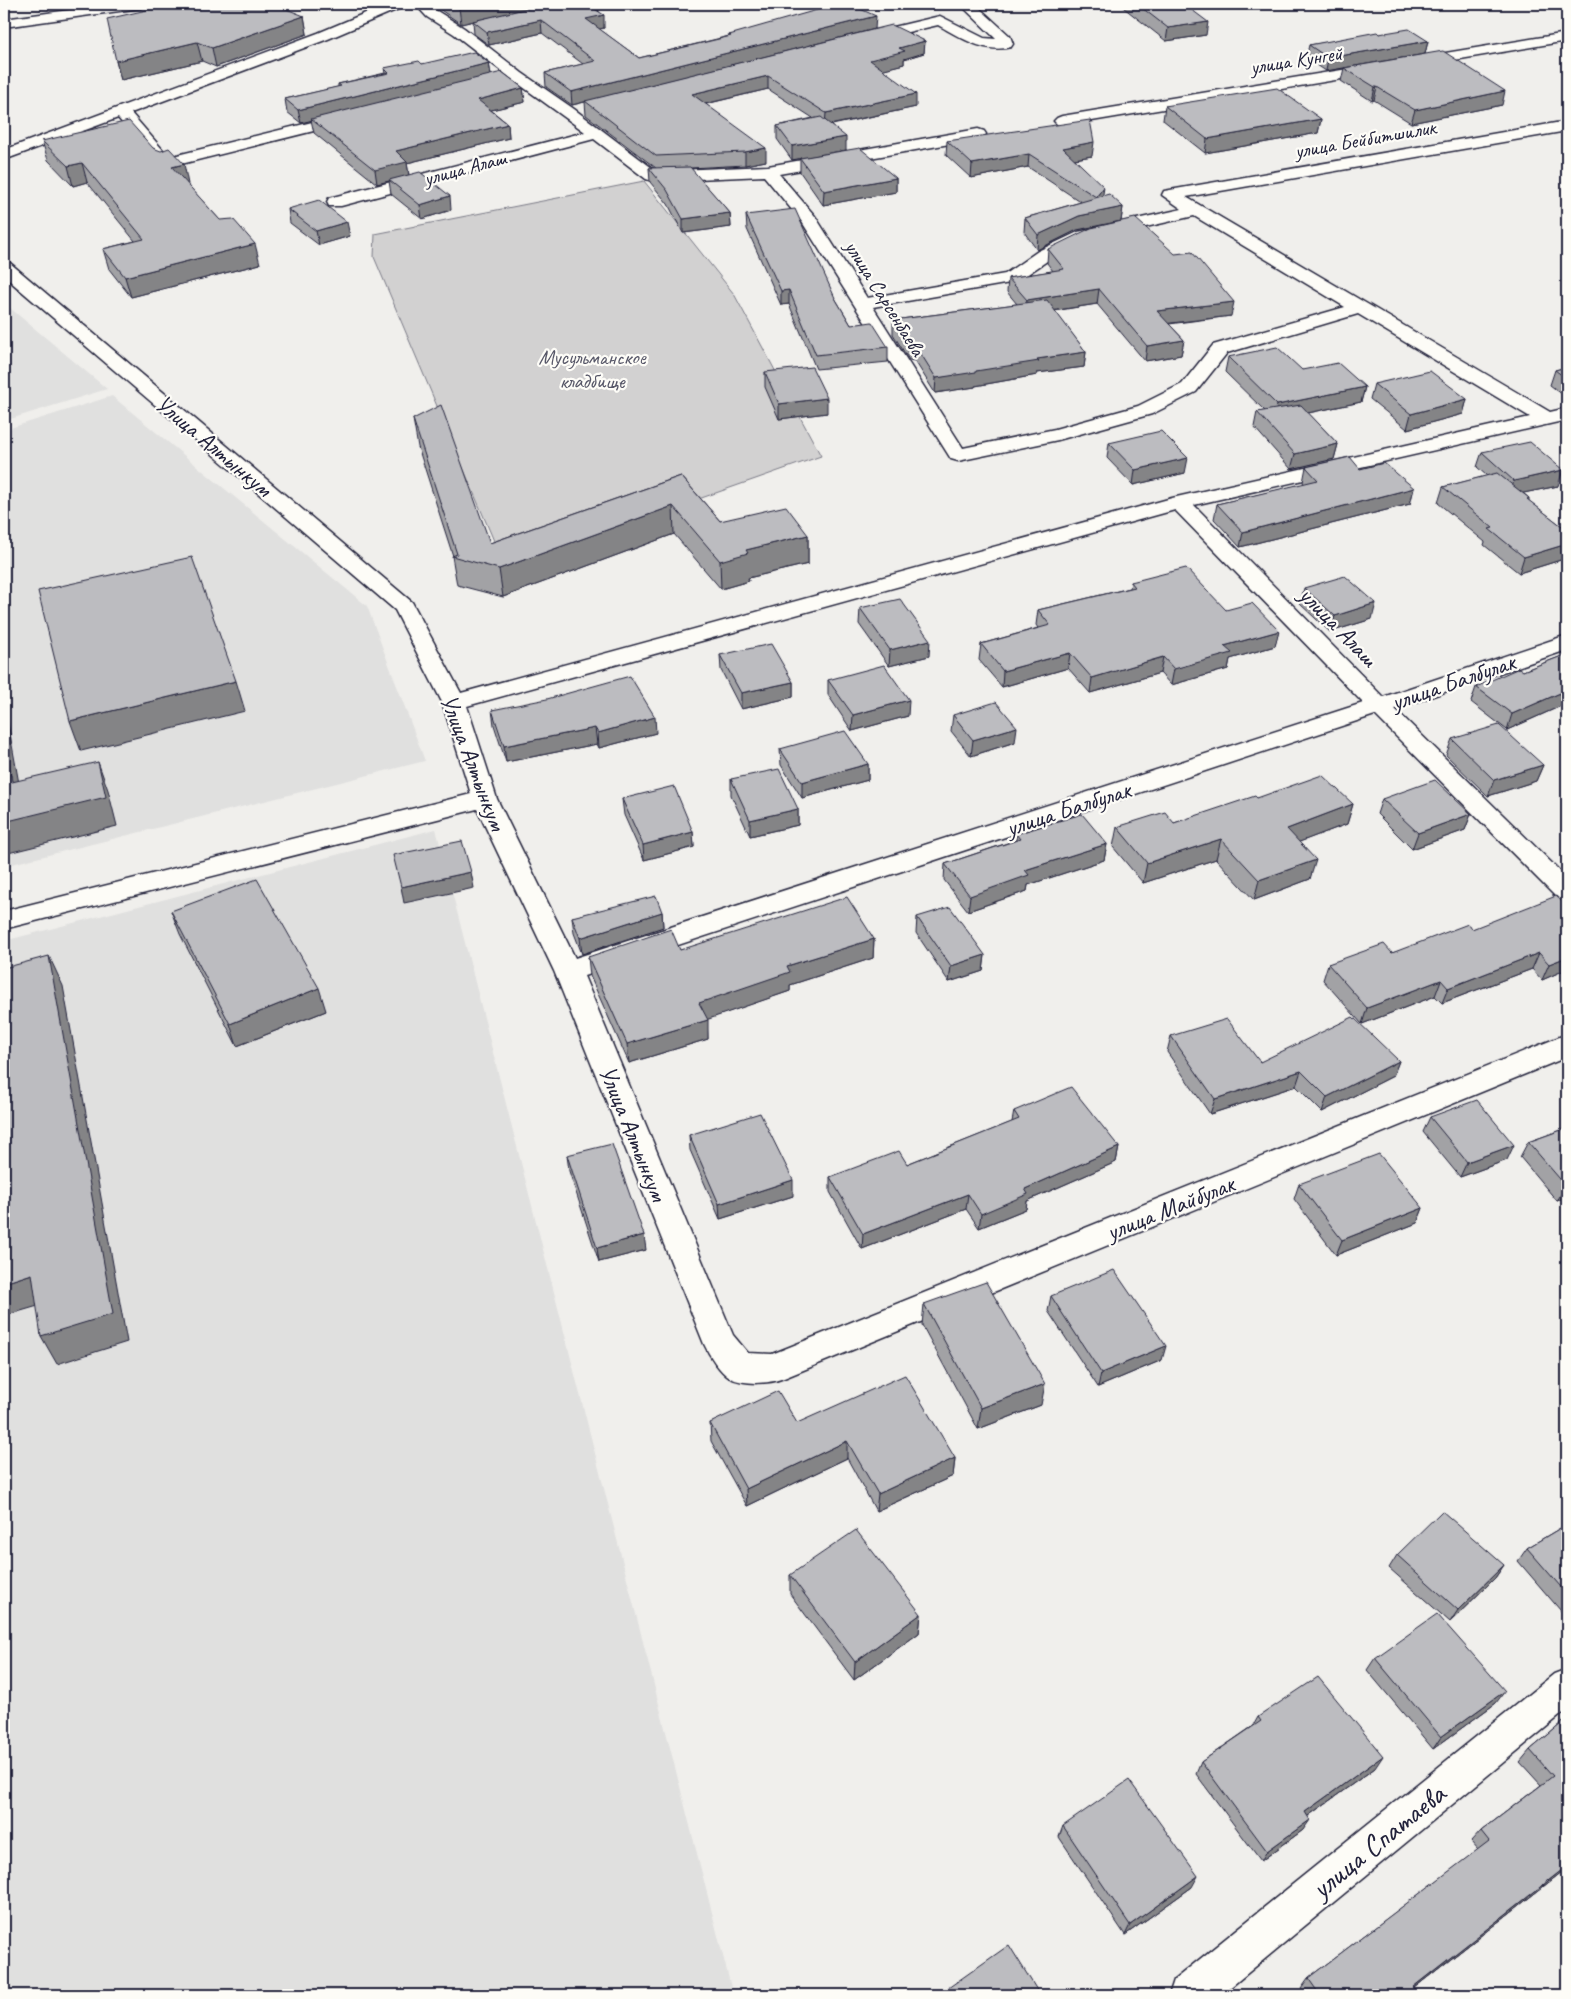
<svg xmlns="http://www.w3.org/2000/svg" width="1571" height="1999" font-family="Caveat,sans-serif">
	<rect width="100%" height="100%" fill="#f0efec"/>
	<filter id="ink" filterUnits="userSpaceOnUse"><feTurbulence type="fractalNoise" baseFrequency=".02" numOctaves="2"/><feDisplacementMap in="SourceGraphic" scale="10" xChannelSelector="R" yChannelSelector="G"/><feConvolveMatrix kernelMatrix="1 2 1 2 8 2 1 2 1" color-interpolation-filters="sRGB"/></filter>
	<g filter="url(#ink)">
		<!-- built -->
		<path fill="#e0e0df" d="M4,303l103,86 -103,32z
			M112,396l255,210 58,155 -421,105v-436z
			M436,829l297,1166h-729v-1054z"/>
		<!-- green -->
		<path fill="#d2d1d1" stroke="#7a7a86" d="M644,181l90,113 87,162 -316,111 -131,-310 1,-23z"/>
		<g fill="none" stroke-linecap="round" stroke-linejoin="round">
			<defs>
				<path id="minor" d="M387,4h18l-2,3 -75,32 -197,74 38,44 180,-44 5,2 3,3 -3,3 -189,47 -6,-2 -41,-48 -114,42v-10l314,-117z
					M415,4h15l7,7 27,17 58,45 52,36 82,62 112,-5 210,-37 6,2 2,3 -2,3 -6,2 -199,35 36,42 52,82 138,-24 33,-23 40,-19 104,-23 -20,-14 2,-4 403,-70v10l-381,66 364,215 17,-4v12l-373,85 189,192 184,-62v15l-172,59 172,169v24l-9,-3 -183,-184 -791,261 149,359 15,18 24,1 795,-320v23l-783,321c-15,6 -39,7 -54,0 -10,-6 -21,-23 -26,-34l-150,-373 -77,-162 -473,120v-18l467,-117 -29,-92 -47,-92 -391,-334v-14l6,1 402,339 49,91 711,-195 358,-81 -172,-103 -131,39 -31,39 -44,22 -94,26 -100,21 -7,-2 -149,-237 -38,-46 -112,5 -6,-2 -52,-40 -253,67h-12l-2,-4 2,-4 256,-66 -73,-53 -58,-45 -27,-17zM1194,216l151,91 -132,38 -31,39 -44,22 -83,23 -92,19 -90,-141 143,-25 34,-23 39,-19zM1175,510l188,193 -788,255 -78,-159 -30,-93z
					M960,4h15l35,32 3,8 -2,3c-27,7 -51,-10 -73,-22l-73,17 -5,-1 -2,-3 2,-3 80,-19 44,22 12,1z
					M1567,33v8l-505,85 -5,-2 -3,-3 3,-3 5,-2z
					M1567,1669v41l-346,285h-52l5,-15 380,-306z"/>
				<path id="primary" d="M113,4h35l-7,4 -137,19v-8z"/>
			</defs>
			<!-- minor casing -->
			<use href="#minor" stroke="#22223b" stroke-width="3"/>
			<!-- primary casing -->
			<use href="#primary" stroke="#22223b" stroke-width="3"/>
			<!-- minor -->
			<use href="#minor" fill="#fdfcf7" fill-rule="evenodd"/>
			<!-- primary -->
			<use href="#primary" fill="#fdfcf7" fill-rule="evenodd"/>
		</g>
		<!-- wall -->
		<path fill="#a2a2a5" stroke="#22223b" d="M432,4h166l1,8 5,16 -5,1 40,29 90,-22v-1l146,-6 50,12 -1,12 -20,6v5l-21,5 33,38 -84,18 14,25 50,28v14l-73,13 -23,-33v-14l-8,2 -15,-21v-13l36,-8 -45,-29 -62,15 60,57 -21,4 -55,3 40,45 1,14 -48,6 -15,-29 -18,-22 -1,-14h7l-70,-53 -1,-13 -13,3 -26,-18 -1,-14 38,-9 -41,-31 -53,12 -15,-11 -1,-13 -12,3z
			M1119,4h65l22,31 -40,6z
			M304,16l3,18 -91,33 -14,-6 -81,19 -5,-19z
			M1379,34l49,7 -3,13 77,51 -91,18 -37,-23 -2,1 -31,-20 3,-13 -18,3 -20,-13 3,-13z
			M489,63l2,12 32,13 2,14 -34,8 17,14 1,14 -102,25 2,12 42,35 -29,9 -31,-25 -2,-13 -12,3 -63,-51 -3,-13 -10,3 -14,-11 -2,-13 53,-12v-3l47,-11 -1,-5 38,-4z
			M1165,106l156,13 -3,14 -113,20 -42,-33z
			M42,141l111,7 35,36h-1l73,80 -129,33 -22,-28 -6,-20 32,-8 -48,-59 -14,4 -25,-26z
			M947,141l145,15 -17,3 28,37 20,11 -2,14 -44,9 -40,20 -13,-18 1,-14 56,-16 -53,-35 -57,11 -25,-23z
			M288,209l62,27 -31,9 -29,-22z
			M746,215l89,83 16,27 37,22v15l-72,7 -27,-65 -8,1 -34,-76z
			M1048,249l183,67 -62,8 15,16 -3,15 -36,6 -48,-57 -43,7 32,41 -2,15 -47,6v2l-62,11v1l-40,6 -20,-32 -6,-1 -16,-26v-14l124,-16 -10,-12 1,-14 45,-7 -6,-8z
			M1228,357l74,13 63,17 -4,15 -53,11 30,31 -4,15 -43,10 -37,-42 3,-15 8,-1 -40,-39z
			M1567,367v31l-17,-13 5,-15z
			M765,372l62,41 -48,6 -14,-32z
			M1374,384l93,15 -4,15 -56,15 -37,-30z
			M413,419l77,124 191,-67 39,45 88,14v29l-60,14 1,3 -28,8 -47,-55 -171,63 -46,-12 -5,-29h1l-35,-109z
			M1109,443l76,30 -52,12 -26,-27z
			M1482,452l76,34 -35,7 6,5v3l38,29v28l-48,15 -35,-28 1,-3 -47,-39 5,-16 44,-11 -10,-9z
			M1306,467l54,2 54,19 -4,16 -170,43 -26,-28 3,-15 87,-20 -1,-2z
			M1131,582l95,28 53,21 -4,15 -45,13 -2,10 -57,16 -11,-12 -70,20 -22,-25 -66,19 -23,-27 2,-16 57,-16 -2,-3 2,-15 92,-22z
			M1304,588l68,31 -42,13 -30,-28z
			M860,608l69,48 -40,10 -30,-42z
			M1567,654v56l-6,-4 -54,24 -36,-28 5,-15 47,-16z
			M720,655l73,27v15l-52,12 -20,-39z
			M828,680l80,36 -56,15 -24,-36z
			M492,710l164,23 -57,15 -2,-4 -91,18 -12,-37z
			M953,715l62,27 -44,14 -20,-25z
			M1452,739l91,26 -7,16 -48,15 -42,-41z
			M780,749l88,15v16l-66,18 -21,-33z
			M731,779l67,30v16l-48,11 -19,-41z
			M1257,798l96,6 -6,20 -48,18 11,37 -56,21 -38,-41 -73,24 -30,-36 4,-20 57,-4z
			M622,799l71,33 1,15 -50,13 -20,-45z
			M1382,799l89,15 -6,16 -53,19 -35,-35z
			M1016,834l91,10 -3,16 -76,25 -1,6 -59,20 -24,-31 1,-16 71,-24z
			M1567,906v63l-25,11 -10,-11 -90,34 -7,-7 -73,28 -39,-44 5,-16 64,-11 80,-24z
			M171,911l155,100 -89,35 -57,-112z
			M662,912l1,15 -81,27 -8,-21 -2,-16z
			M917,917l68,38 -2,16 -34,11 -33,-49z
			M874,939l-1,19 -83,27v6l-83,28 1,20 -79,24 -39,-87 -2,-19 92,-7z
			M1171,1036l89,26 139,-1 -6,15 -71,36 -26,-26 -86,28 -43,-62z
			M1014,1111l105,36 -3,15 -89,39 -1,8 -47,19 -13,-19 -104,40 -32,-57v-15l77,-13 105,-42z
			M1430,1117l77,43 -47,17 -37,-45z
			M1567,1128v69l-10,4 -37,-44 8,-15z
			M689,1135l104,61 -73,23 -30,-69z
			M567,1155l79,95 -47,12 -30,-91z
			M1299,1184l124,24 -6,15 -81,32 -42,-56z
			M1051,1296l111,64 -64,27 -50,-76z
			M924,1304l117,101 -63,24 -56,-104z
			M710,1423h87l158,35 -2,18 -77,35 -29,-53 -100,48 -36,-65z
			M1567,1524v94l-49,-57 9,-13z
			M1397,1555l107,10 -9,13 -45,44 -61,-54z
			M790,1575l131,39 -2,19 -65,47 -64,-86z
			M1375,1658l121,45 -63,46 -66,-79z
			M1258,1717l117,51 -67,48 -5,14 -42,31 -65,-87 5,-12 52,-36z
			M1567,1719v149l-153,120 5,7h-113l-5,-7 7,-10 170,-128 -7,-8 10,-11 60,-46 -21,-23 10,-12z
			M1063,1826l129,61 -67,48 -66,-98z"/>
		<!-- shaded-wall -->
		<path fill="#848486" stroke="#22223b" d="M473,4h76l-88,20 -2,-17z
			M598,4l1,12 5,-1v13l-17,4 -1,-13 4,-13z
			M304,16l3,18 -91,33 -4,-19z
			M876,16l-1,13 -303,76 -1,-13z
			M541,20l1,13 -53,12 -2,-13z
			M1208,22l-2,13 -40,6 2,-13z
			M925,41l-1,12 -20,6v5l-35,9 1,-13 29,-12z
			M1428,41l-3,13 -99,17 2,-13z
			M197,42l5,19 -81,19 -5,-19z
			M489,63l2,13 -190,47 -3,-13z
			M768,76v13l-76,18v-13z
			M1375,87h2l-3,13 -2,1z
			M523,88l2,14 -46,11 -1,-13z
			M1505,91l-3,14 -91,18 4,-13z
			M916,94v13l-91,19 1,-13z
			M1321,119l-3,14 -113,20 2,-14z
			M508,124l1,14 -102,25 2,13 -32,8 -2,-14 21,-19z
			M846,137v13l-54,10v-14z
			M1094,142l-2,14 -30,5 1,-13z
			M766,148v13l-21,4v-13z
			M1029,154l-1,13 -57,11 1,-14z
			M82,163l5,19 -14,4 -5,-20z
			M184,164l4,20 -11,2 -5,-19z
			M896,178v14l-73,13 1,-14z
			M1104,187l-2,14 -8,10 2,-14z
			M450,196l1,14 -29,9 -2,-14z
			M1123,207l-2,14 -44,9 -40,20 1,-15 41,-19z
			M730,213l1,14 -48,6v-14z
			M347,222l3,14 -31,9 -3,-14z
			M255,244l5,20 -129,33 -6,-20z
			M1099,289l-2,15 -72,11 2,-15z
			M789,290v14l-8,1v-14z
			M1234,302l-3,14 -76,9 2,-14z
			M1184,340l-3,15 -36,6 2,-15z
			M1086,352l-2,15 -47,6v2l-62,11v1l-40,6 1,-15 101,-19z
			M1365,387l-4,15 -87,18 3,-15z
			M827,398v15l-48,6v-15z
			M1467,399l-4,15 -56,15 4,-15z
			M1338,444l-4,15 -43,10 4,-15z
			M1188,458l-3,15 -52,12 2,-15z
			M1563,470l-5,16 -49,10 5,-15z
			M1414,488l-4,16 -170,43 3,-15z
			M673,506l1,28 -171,63 -4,-28z
			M808,535v29l-60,14 1,3 -28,8 -1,-28 26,-11z
			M1567,544v14l-48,15 5,-16z
			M1376,603l-4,16 -42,13 5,-16z
			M1279,631l-4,15 -45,13 -2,10 -57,16 3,-16 50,-23z
			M930,640l-1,16 -40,10 1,-16z
			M1070,653l-2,15 -66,19 1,-16z
			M1163,657l-3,16 -70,20 2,-15z
			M236,681l9,30 -164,40 -11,-30z
			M793,682v15l-52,12v-16z
			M1567,690l-6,16 -54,24 5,-16z
			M909,700l-1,16 -56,15 1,-16z
			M4,701l20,110 -12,-29 -8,-47z
			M655,717l1,16 -57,15 -1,-15z
			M1017,727l-2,15 -44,14 2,-16z
			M595,728l2,16 -91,18 -2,-16z
			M98,762l10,28 9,36 -113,28v-32z
			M868,764v16l-66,18v-16z
			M1543,765l-7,16 -48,15 6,-16z
			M1353,804l-6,20 -66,25 6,-20z
			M798,809v16l-48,11v-16z
			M1471,814l-6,16 -53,19 6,-16z
			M693,832l1,15 -50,13 -1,-15z
			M1221,839l-5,20 -73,24 4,-20z
			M1107,844l-3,16 -76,25 -1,6 -59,20 2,-15 55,-26z
			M1316,860l-6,19 -56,21 5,-20z
			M471,872l3,16 -70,15 -3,-16z
			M662,912l1,15 -81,27 -2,-16z
			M874,939l-1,19 -83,27v6l-90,31 -1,-19 88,-37z
			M1539,953l-7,16 -90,34 6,-15z
			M985,955l-2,16 -34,11 2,-16z
			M49,956l14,30 64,356 -70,22 -16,-28z
			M1567,957v12l-25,11 7,-16z
			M1441,980l-6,16 -73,28 5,-16z
			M319,988l7,23 -89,35 -7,-22z
			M708,1020v19l-79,24 -2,-19z
			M1399,1061l-6,15 -71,36 5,-15z
			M1301,1071l-5,15 -86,28 5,-15z
			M1514,1145l-7,15 -47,17 7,-15z
			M1119,1147l-3,15 -89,39 -1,8 -47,19 2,-14 44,-25z
			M793,1180v16l-73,23 -1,-15z
			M1567,1185v12l-10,4 9,-15z
			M968,1194l-2,15 -104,40 1,-15z
			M1423,1208l-6,15 -81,32 6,-15z
			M644,1235l2,15 -47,12 -2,-14z
			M32,1274l16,29 -44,13v-33z
			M1166,1346l-4,14 -64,27 3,-14z
			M1045,1384l-4,21 -63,24 3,-21z
			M847,1441v17l-100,48 -1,-17z
			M955,1458l-2,18 -77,35 2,-17z
			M1504,1565l-9,13 -45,44 8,-12z
			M921,1614l-2,19 -65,47 1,-18z
			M1505,1691l-9,12 -63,46 8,-12z
			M1383,1756l-8,12 -77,55 7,-11z
			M1310,1820l-7,10 -42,31 6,-10z
			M1567,1866v2l-162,127 8,-8z
			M1198,1876l-6,11 -67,48 5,-10z"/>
		<!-- building -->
		<path fill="#bcbcc0" stroke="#22223b" d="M173,4h101l30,12 -92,32 -15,-6 -81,19 -9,-42z
			M455,4h18l-14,3z
			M546,4h52l-8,2 14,9 -18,4 53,39 92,-22 -2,-1 109,-31h11l27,12 -305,76 -26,-19 50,-12 -54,-41 -54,12 -14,-11z
			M1137,4h47l24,18 -40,6z
			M892,25l33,16 -26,7 6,3 -35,9 46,34 -90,19 -58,-37 -76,18 74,54 -21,4 -89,4 -71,-55z
			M1409,29l19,12 -100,17 -19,-13 68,-13 2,2z
			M1443,51l62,40 -90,19 -38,-23h-2l-31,-19z
			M474,52l15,11 -191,47 -13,-11 56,-13 -3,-2 51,-11 -5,-5 35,-7 3,3z
			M502,72l21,16 -45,12 30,24 -112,27 11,11 -32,8 -64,-51z
			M1277,88l44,31 -114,20 -42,-33z
			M821,117l25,20 -54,9 -15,-20z
			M1090,120l4,22 -31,6 41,39 -8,10 -67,-43 -57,10 -25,-23z
			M129,121l24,27 8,3 8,-3 15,16 -12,3 48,53 13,-1 22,25 -130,33 -22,-28 41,-10 -62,-76 -14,3 -26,-25z
			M860,148l36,30 -72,13 -24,-33z
			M690,167l40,46 -47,6 -16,-29 -18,-22z
			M420,172l30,24 -30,9 -31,-25z
			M1109,194l14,13 -44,9 -41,19 -13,-17z
			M319,200l28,22 -31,9 -28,-22z
			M795,209l40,89 16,27 21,-3 16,25 -72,8 -27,-65 -8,1 -35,-76z
			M1135,218l40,36 17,-2 42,50 -77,9 27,29 -37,6 -48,-57 -72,11 -19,-22 56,-9 -16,-20 43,-21z
			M1047,300l39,52 -49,7 2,2 -63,10v1l-40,6 -20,-32 -6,-1 -17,-25z
			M1277,347l25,23 36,-7 27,24 -88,18 -49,-48z
			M812,367l15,31 -48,6 -14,-32z
			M1567,367v12l-12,-9z
			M1430,371l37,28 -56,15 -37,-30z
			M441,405l49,138 191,-67 39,45 66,-15 22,29 -62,15 2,3 -28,8 -47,-55 -174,63 -47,-13 5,-2 -44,-135z
			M1301,405l37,39 -43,10 -38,-42z
			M1161,431l27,27 -53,12 -26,-27z
			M1530,442l33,28 -49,11 -32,-29z
			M1350,457l10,12 24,-6 30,25 -171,44 -26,-28 101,-24 -12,-13z
			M1497,473l32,25 -2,1 40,31v14l-43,13 -35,-28 4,-1 -50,-41z
			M192,557l44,124 -166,40 -32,-130z
			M1186,568l40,42 26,-7 27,28 -55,15 8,7 -58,16 -11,-12 -71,21 -22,-25 -67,18 -22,-27 69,-19 -12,-15 97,-23 -4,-5z
			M1345,576l31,27 -41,13 -31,-28z
			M900,599l30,41 -40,10 -30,-42z
			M771,644l22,38 -52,11 -21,-38z
			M1567,654v36l-55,24 -36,-27 43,-19 4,3z
			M884,665l25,35 -56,15 -25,-35z
			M630,676l25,41 -57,16 -3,-5 -91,18 -12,-36 55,-11z
			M996,702l21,25 -44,13 -20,-25z
			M1499,725l44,40 -49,15 -42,-41z
			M845,731l23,33 -66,18 -22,-33z
			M4,735l8,47 86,-20 8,35 -102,25z
			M779,769l19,40 -48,11 -19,-41z
			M1322,775l31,29 -66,25 29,31 -57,20 -38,-41 -74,24 -30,-36 48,-15 9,11 81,-27 2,2z
			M1435,780l36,34 -53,19 -36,-34z
			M674,786l19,46 -50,13 -21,-46z
			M1082,814l25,30 -82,26 4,5 -59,21 -25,-32 75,-25 -4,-5z
			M462,841l9,31 -70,15 -8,-32z
			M257,879l62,109 -89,36 -59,-113z
			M656,896l6,16 -82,26 -8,-21z
			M1556,896l11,10v51l-18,7 -10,-11 -91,35 -7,-8 -74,28 -39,-44 56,-20 8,9 76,-29 4,5z
			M847,897l27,42 -87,27 3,6 -91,31 9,17 -81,24 -39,-87 83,-28 9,21z
			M950,907l35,48 -34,11 -34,-49z
			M49,956l64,358 -72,22 -9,-62 -28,9v-315z
			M1353,1017l46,44 -72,36 -26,-26 -86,28 -44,-63 56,-17 33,43z
			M1071,1087l48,60 -94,42 3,5 -47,20 -13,-20 -105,40 -33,-57 69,-26 8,13 112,-45 -5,-8z
			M1477,1100l37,45 -47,17 -37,-45z
			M760,1113l33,67 -74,24 -30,-69z
			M1567,1128v57l-1,1 -38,-44z
			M612,1144l32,91 -47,13 -30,-93z
			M1379,1154l44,54 -81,32 -43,-56z
			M1114,1270l52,76 -65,27 -50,-77z
			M986,1282l59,102 -64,24 -57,-104z
			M905,1375l50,83 -77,36 -31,-53 -101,48 -36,-66 68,-32 19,32z
			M1442,1511l62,54 -46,45 -61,-55z
			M1567,1524v70l-40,-46z
			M856,1530l65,84 -66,48 -65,-87z
			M1437,1614l68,77 -64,46 -66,-79z
			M1318,1677l65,79 -78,56 5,8 -43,31 -66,-89 60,-41 -3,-4z
			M1567,1719v147l-154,121 6,8h-99l-12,-17 181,-137 -8,-10 72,-55 -23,-26z
			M1129,1780l69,96 -68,49 -67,-99z
			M1009,1945l31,50h-98l-1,-2z"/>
	</g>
	<g text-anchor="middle" stroke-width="4.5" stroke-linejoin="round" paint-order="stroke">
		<!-- far-street labels -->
		<g font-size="21" fill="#22223b" stroke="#fdfcf7">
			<text transform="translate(1296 60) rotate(-9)" y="7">улица Кунгей</text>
			<text transform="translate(1365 139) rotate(-10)" y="7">улица Бейбитшилик</text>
			<text transform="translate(465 168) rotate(-15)" y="7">улица Алаш</text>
			<text transform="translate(885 298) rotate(58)" y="7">улица Сарсенбаева</text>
		</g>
		<!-- far-park labels -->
		<g font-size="21" fill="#575768" stroke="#fdfcf7">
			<text x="592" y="364">Мусульманское<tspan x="592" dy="24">кладбище</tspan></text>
		</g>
		<!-- street labels -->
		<g font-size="25" fill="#22223b" stroke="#fdfcf7">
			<text transform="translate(214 445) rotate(40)" y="9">Улица Алтынкум</text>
			<text transform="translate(1339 626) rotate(46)" y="9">улица Алаш</text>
			<text transform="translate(1453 681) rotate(-19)" y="9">улица Балбулак</text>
			<text transform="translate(474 762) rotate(69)" y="9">Улица Алтынкум</text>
			<text transform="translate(1068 808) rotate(-18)" y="9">улица Балбулак</text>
			<text transform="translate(634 1133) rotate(68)" y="9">Улица Алтынкум</text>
			<text transform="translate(1170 1207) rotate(-22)" y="9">улица Майбулак</text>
		</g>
		<!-- near-street labels -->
		<g font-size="30" fill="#22223b" stroke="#fdfcf7">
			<text transform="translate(1378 1841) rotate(-39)" y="10">улица Спатаева</text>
		</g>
	</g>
	<!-- margin -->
	<rect width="1571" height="1999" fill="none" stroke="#fdfcf7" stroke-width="20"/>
	<rect x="10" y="10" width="1551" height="1979" fill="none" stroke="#22223b" stroke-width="2" filter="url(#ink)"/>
</svg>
